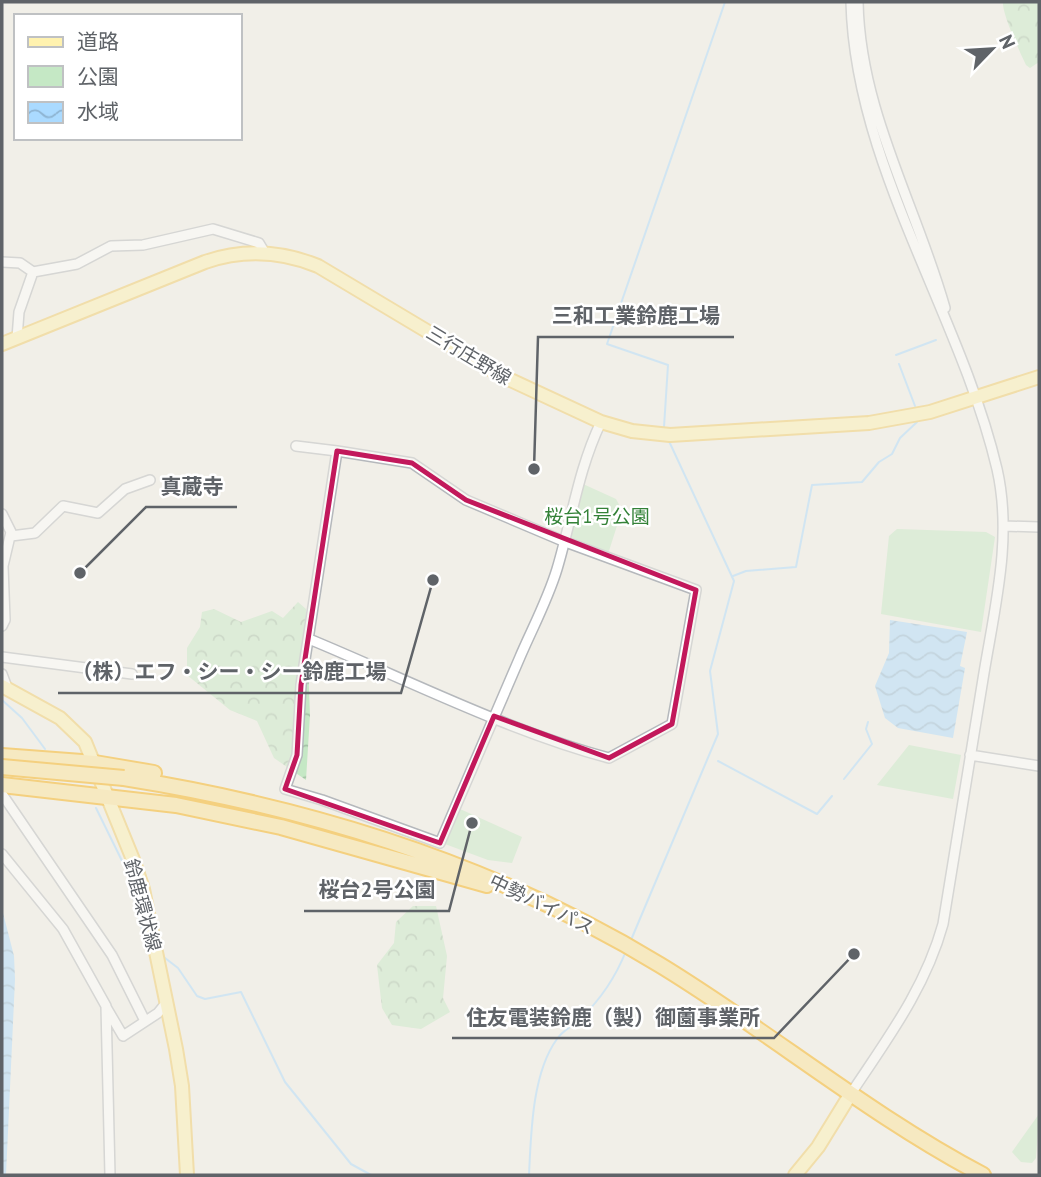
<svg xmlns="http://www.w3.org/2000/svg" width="1041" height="1177" font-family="'PT Sans','Noto Sans JP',sans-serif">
	<defs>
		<pattern id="forest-crowns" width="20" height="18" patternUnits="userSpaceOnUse" patternTransform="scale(1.75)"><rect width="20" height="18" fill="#c5e8c5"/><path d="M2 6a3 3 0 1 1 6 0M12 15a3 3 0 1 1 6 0" fill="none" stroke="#a3c0a4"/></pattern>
		<pattern id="water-waves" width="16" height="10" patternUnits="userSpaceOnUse" patternTransform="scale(1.75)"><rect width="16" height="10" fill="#aadaff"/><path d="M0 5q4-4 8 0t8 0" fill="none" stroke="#8eb4d2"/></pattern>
	</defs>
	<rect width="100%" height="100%" fill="#f1efe8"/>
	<!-- green -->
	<path fill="#c5e8c5" d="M583,484l33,15 6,11 -14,44 -34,-12 -4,-9z
		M897,529l89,3 9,5 -14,95 -100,-18 8,-78z
		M909,745l52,10 -8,44 -76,-14z
		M460,809l62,28 -10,26 -24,-3 -43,-16z
		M1039,1114l-3,44 -4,5 -11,-1 -9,-10z"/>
	<!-- forest -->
	<path fill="url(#forest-crowns)" d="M1003,2h36v60l-9,6 -4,-3c-6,-13 -24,-51 -23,-63z
		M298,602l8,7 4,106 -4,65 -32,-22 -17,-37 -27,-11 -43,-35v-27l13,-21 2,-15 12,-3 27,13 31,-11 11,7z
		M413,906h23l11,50 -4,42 7,14 -29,17 -29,-4 -10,-17 -5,-43 17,-22 2,-21z"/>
	<!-- water -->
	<path fill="url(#water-waves)" d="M890,620l77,12 -7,34 5,2 -12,70 -55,-10 -13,-10 -10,-32 14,-33z
		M2,909l12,47 1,23 -9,196h-4z"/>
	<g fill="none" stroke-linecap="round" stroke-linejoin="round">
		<!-- stream -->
		<path stroke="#aadaff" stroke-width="2" d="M896,355l40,-15
			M899,364l16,42
			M664,427l4,-62 -61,-21 118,-342
			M733,576l13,-5 50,-4 16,-82 50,-3 17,-20 13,-8 8,-16 17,-16
			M2,700l20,18 23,31
			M718,761l99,53 15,-18
			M844,779l28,-35 -6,-15 2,-7
			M96,808l31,63 21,81
			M631,940l87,-206 -8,-63 24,-90 -66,-142
			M165,958l13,10 19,28 8,3 36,-7 44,90 66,82 20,11
			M529,1175c2,-41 3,-102 28,-136 6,-9 16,-13 24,-21 19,-18 35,-42 45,-67"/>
		<defs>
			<path id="minor" d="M858,2c2,109 58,203 87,306
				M2,262l18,1 13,9 -14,40 -2,26
				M33,272l44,-8 34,-18 32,-1 70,-16 46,14 6,10
				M296,446l41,5
				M2,514l9,18 -8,34 2,54 -3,6
				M1004,526l35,1
				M11,536l24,-3 28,-27 35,7 27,-24 25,-9
				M309,639c97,40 199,92 300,119l63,-34 24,-134 -133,-49 -97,-41 -54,-37 -75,-12 -36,234 -4,70 -12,34 37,11 118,43c27,-62 53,-124 80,-186 12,-28 28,-58 37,-88 15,-50 21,-99 44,-147
				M2,657l130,17
				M2,674l6,16
				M970,755l69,11
				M2,794l110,161 33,66
				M2,854l61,75 43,77 4,169
				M106,1007l17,29 35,-23 8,-10
				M850,1095c37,-56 75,-106 93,-171 13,-82 27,-163 40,-245 11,-69 30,-140 14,-210 -37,-157 -142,-303 -146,-467"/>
			<path id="major" d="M2,344l203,-82c38,-13 76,-11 113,4l184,110 99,46 31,9 38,4 199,-12 61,-11 109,-35
				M2,686l58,32 25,24 49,120 9,27 33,160 6,37 5,89
				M795,1175l23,-28 32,-52"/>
			<path id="highway" d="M2,756l93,7 59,10
				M124,778c189,30 372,87 536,187 110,67 209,150 323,210
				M2,785l174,20 105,22 206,58"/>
		</defs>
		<!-- minor casing -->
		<use href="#minor" stroke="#b5b8bc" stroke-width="12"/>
		<!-- major casing -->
		<use href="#major" stroke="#f2c960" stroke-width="16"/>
		<!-- highway casing -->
		<use href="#highway" stroke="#f9ab00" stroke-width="18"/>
		<!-- minor -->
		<use href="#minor" stroke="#fff" stroke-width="9"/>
		<!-- major -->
		<use href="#major" stroke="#fff2af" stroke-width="12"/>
		<!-- highway -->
		<use href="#highway" stroke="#fde293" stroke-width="14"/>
		<defs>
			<path id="highway-bridge" d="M2,767l122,11"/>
		</defs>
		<!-- highway-bridge casing -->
		<use href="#highway-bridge" stroke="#f9ab00" stroke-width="18" stroke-linecap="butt"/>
		<!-- highway-bridge -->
		<use href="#highway-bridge" stroke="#fde293" stroke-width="14"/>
	</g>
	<!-- marked area -->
	<path d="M0 0H1041V1177H0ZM337,451l75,12 54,37 230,90 -24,134 -63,34 -115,-42 -54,127 -155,-54 12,-34 4,-70z" fill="#f1efe8" fill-opacity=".55" fill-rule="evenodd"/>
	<path fill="none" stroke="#c2185b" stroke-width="5" stroke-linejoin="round" d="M337,451l75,12 54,37 230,90 -24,134 -63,34 -115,-42 -54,127 -155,-54 12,-34 4,-70z"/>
	<g text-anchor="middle" stroke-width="5" stroke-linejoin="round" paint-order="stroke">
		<!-- street labels -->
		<g font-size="19" fill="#5f6368" stroke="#fff">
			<text transform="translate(469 355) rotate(31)" y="7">三行庄野線</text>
			<text transform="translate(542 904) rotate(26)" y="7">中勢バイパス</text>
			<text transform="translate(143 905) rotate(75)" y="7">鈴鹿環状線</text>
		</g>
		<!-- park labels -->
		<g font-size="19" fill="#348238" stroke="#fff">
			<text x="597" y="523">桜台1号公園</text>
		</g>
	</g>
	<!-- callouts -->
	<path fill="none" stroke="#5f6368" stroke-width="2.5" d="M534 469L538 337H734M80 573L146 507H237M433 580L401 693H58M472 823L449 911H304M854 954L774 1038H452"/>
	<g fill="#5f6368" stroke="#fff" stroke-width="2.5">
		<circle cx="534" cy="469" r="7"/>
		<circle cx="80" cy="573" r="7"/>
		<circle cx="433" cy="580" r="7"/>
		<circle cx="472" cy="823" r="7"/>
		<circle cx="854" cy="954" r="7"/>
	</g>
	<g font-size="21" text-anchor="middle" font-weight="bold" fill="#5f6368" stroke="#fff" stroke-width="5" stroke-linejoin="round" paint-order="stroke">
		<text x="636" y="323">三和工業鈴鹿工場</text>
		<text x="192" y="494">真蔵寺</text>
		<text x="229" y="679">（株）エフ・シー・シー鈴鹿工場</text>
		<text x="377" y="897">桜台2号公園</text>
		<text x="613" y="1025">住友電装鈴鹿（製）御薗事業所</text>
	</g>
	<!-- border -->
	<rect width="1041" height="1177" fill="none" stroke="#5f6368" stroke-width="7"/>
	<!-- legend -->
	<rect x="14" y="14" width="228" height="126" fill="#ffffff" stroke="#bfc1c3" stroke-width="2"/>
	<rect x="28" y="37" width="35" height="10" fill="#fff2af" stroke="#bfc1c3" stroke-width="2"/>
	<text x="77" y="49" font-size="21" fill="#5f6368">道路</text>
	<rect x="28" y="66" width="35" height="21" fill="#c5e8c5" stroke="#bfc1c3" stroke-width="2"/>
	<text x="77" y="84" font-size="21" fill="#5f6368">公園</text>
	<rect x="28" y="102" width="35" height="21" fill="url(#water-waves)" stroke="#bfc1c3" stroke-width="2"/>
	<text x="77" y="119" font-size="21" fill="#5f6368">水域</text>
	<!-- north arrow -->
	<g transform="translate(992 49) rotate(65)" stroke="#ffffff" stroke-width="5" paint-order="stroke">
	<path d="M0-5L12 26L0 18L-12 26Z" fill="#5f6368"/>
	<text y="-10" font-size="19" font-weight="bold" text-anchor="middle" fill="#5f6368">N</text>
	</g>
</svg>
